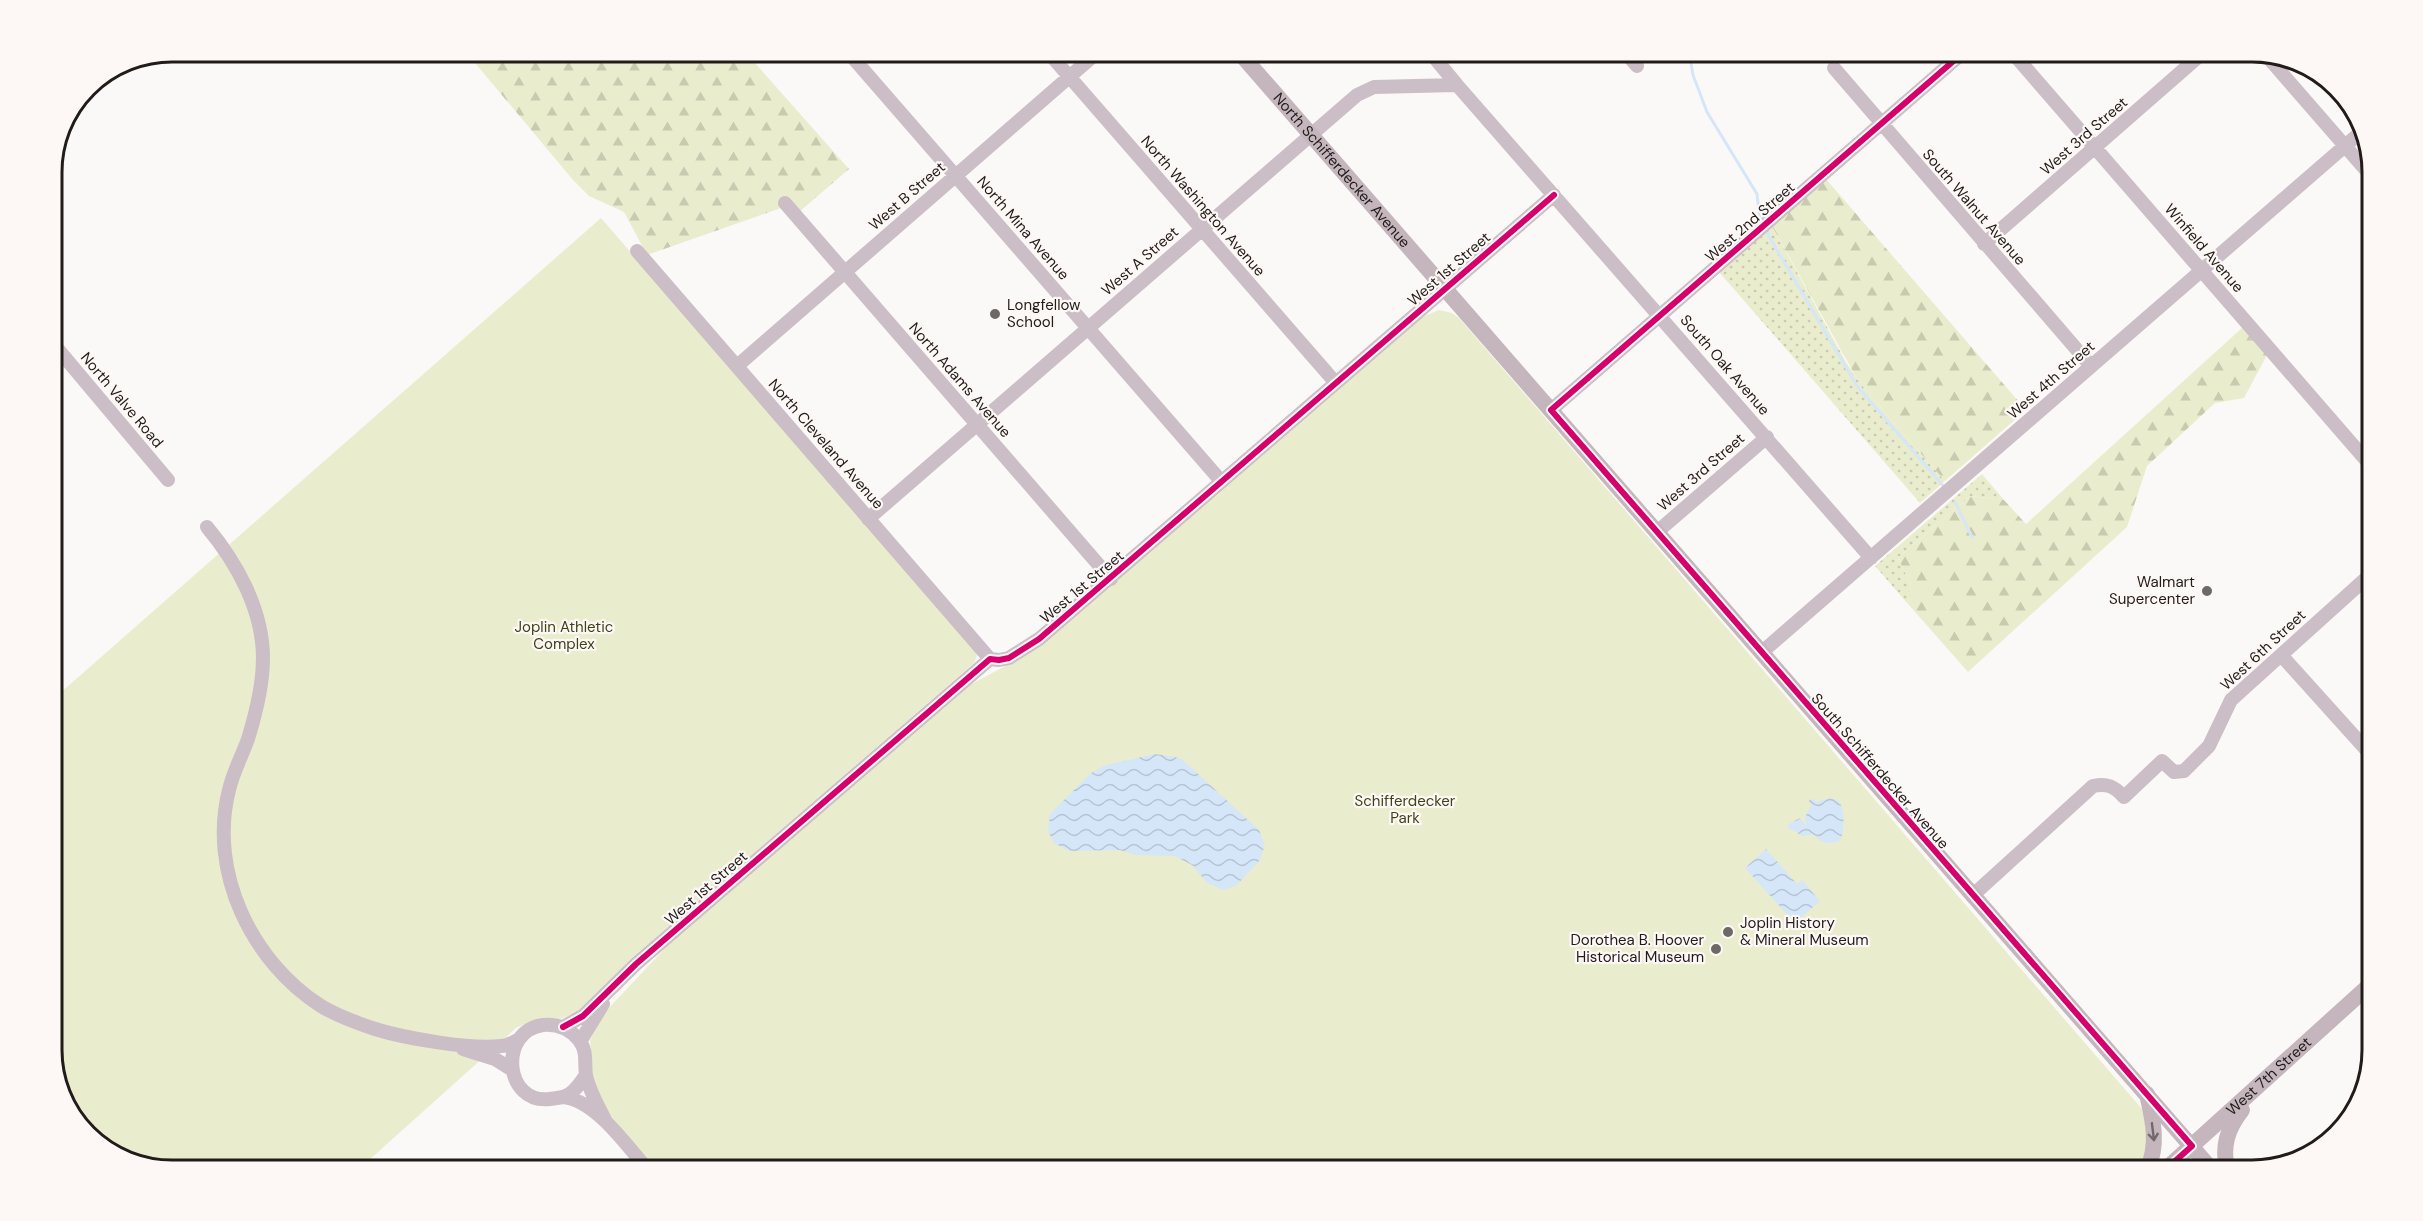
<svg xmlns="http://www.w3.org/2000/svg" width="2423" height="1221" font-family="'DM Sans',sans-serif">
	<defs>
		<pattern id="grass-dots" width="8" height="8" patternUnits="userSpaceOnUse" patternTransform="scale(1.5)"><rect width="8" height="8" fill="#e9edcd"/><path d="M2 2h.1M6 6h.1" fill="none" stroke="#c8cbaf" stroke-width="1.8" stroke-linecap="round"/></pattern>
		<pattern id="forest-firs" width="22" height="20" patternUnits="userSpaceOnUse" patternTransform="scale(1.5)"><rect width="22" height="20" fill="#e9edcd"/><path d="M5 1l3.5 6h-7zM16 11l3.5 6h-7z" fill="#c8cbaf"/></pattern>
		<pattern id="water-waves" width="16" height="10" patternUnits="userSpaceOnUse" patternTransform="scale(1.5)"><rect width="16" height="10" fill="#d4e6f8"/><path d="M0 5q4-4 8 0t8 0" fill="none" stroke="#b6c5d4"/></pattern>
	</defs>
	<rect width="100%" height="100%" fill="#fbf9f7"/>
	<!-- grass -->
	<path fill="url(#grass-dots)" d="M2020,51h177l-176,1z
		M1772,226l74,136 21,30 78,89 -25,22 -201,-231z
		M1982,474l22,26 -34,-4 -72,62 13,27 -3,19 -33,-38z"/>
	<!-- forest -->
	<path fill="url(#forest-firs)" d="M465,51h303l-13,12 94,106 -50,43 -18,-4 -134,47 -23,-43 -35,-16 -16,-16z
		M1826,179l200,231 -81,71 -78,-89 -12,-17 -83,-149z
		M2243,327l24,28 -23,43 -29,5 -68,63 -20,61 -159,145 -60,-68 3,-19 -13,-27 72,-62 34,4 22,24z"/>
	<!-- park -->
	<path fill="#e9edcd" d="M601,218l374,432 2,6 -3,7 -346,299 -49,50 -19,7 -27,1 -17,8 -158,142h-187l-53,-12 -47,-41 -20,-59v-357z
		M1439,310l13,3 7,5 683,791 8,32 -7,29h-1490l-43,-49 -19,-43 1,-11 -2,-27 16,-29 78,-83 278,-239 66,-35 394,-337z"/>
	<!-- water -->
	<path fill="url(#water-waves)" d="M1155,754l21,3 7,3 76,70 6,15 -5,15 -23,25 -13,5 -17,-7 -15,-18 -17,-9 -40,-1 -15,-5 -51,1 -15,-8 -6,-12 2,-17 41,-41 15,-8z
		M1830,798c4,1 6,1 9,4 6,6 6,32 1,38 -10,6 -20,3 -27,-6l-10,2 -15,-8 1,-4 11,-6 6,8 -1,-9 6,-11 -2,-6 5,-1 2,3z
		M1766,849l31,35 5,-4 18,21 -25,22 -50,-55z"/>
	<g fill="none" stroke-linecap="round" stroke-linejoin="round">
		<!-- stream -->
		<path stroke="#d4e6f8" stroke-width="3" d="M1689,51l4,24 14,37 50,82 3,26
			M1767,233l90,153 88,102
			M1955,502l17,35"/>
		<!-- minor -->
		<path stroke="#ccbec6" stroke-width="14" d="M847,51l374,430
			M1047,51l288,331
			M1429,51l28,34 414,473
			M1624,51l13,15
			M2011,51l361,416
			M2265,54l107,123
			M1834,68l257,298
			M785,203l326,376
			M1984,244l221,-193
			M637,251l353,408
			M51,341l117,139
			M737,366l362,-315
			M1551,410l414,-359
			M868,519l489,-424 17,-8 83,-2
			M207,527c30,36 56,83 56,131 0,27 -7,55 -15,81 -6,17 -15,33 -19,51 -21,82 23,172 92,216 16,10 36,17 54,23 29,9 97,21 126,17 6,0 12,-4 17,-6
			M1657,532l110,-95
			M1762,652l599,-520
			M2281,655l91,101
			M1972,896l121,-110c14,-3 21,0 31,11l38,-36 12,11 10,-1 25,-25 22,-46 141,-127
			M563,1027l20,-11 53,-52 354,-305 9,1 10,-2 30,-19 515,-444
			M580,1042l23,-38
			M463,1049l32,10 16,10
			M586,1075c-4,6 -9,13 -15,18 -6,5 -14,5 -21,6 -46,6 -52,-68 -7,-74 14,-1 27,4 36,15 9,12 5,22 7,35 3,16 13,32 20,47
			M562,1097c33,2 65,49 86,73"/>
		<!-- major -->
		<g stroke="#c5b6be" stroke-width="16">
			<path id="s1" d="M1238,51l974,1119"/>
			<path d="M2147,1094c6,26 12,51 0,76"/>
			<path id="s2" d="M2165,1170l207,-187"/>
			<path d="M2227,1170c-5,-24 0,-41 15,-60"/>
		</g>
		<defs>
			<path id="cycleway" d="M1965,51l-414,359 641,736 -27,24
				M563,1027l20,-11 53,-52 354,-305 9,1 10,-2 30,-19 515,-444"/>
		</defs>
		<!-- cycleway casing -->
		<use href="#cycleway" stroke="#fdf8f5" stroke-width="10"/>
		<!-- cycleway -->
		<use href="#cycleway" stroke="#d6006c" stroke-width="6"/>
	</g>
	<!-- one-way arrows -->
	<defs><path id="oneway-shaft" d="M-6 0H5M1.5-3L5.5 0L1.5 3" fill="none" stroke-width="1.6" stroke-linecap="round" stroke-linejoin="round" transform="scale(1.5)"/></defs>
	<use stroke="#73696c" href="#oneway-shaft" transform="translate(2153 1132) rotate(83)"/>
	<!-- markers -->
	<g fill="#6d6967" stroke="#fdf8f5" stroke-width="2">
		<circle cx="995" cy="314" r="6"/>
		<circle cx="2207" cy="591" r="6"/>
		<circle cx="1728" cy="932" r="6"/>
		<circle cx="1716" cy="949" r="6"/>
	</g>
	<g text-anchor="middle" stroke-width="4.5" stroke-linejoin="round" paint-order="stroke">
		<!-- street labels -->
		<g font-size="15" fill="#211c1a" stroke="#fdf8f5">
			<text transform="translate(2084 136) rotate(-41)" y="5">West 3rd Street</text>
			<text dy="5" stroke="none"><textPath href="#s1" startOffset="158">North Schifferdecker Avenue</textPath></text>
			<text transform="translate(907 196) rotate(-41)" y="5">West B Street</text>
			<text transform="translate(1203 206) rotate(49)" y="5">North Washington Avenue</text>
			<text transform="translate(1974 207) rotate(49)" y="5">South Walnut Avenue</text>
			<text transform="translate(1750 222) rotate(-41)" y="5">West 2nd Street</text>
			<text transform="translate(1023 228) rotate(49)" y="5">North Mina Avenue</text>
			<text transform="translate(2204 248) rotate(49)" y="5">Winfield Avenue</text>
			<text transform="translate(1140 261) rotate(-41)" y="5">West A Street</text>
			<text transform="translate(1449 269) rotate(-41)" y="5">West 1st Street</text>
			<text transform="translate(1725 365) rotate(49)" y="5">South Oak Avenue</text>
			<text transform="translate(960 380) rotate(49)" y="5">North Adams Avenue</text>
			<text transform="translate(2051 380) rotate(-41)" y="5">West 4th Street</text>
			<text transform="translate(122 400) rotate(50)" y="5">North Valve Road</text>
			<text transform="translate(826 444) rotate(49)" y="5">North Cleveland Avenue</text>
			<text transform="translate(1701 472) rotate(-41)" y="5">West 3rd Street</text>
			<text transform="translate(1082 587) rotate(-40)" y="5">West 1st Street</text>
			<text transform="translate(2263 650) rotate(-43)" y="5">West 6th Street</text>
			<text transform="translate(1880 771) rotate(49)" y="5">South Schifferdecker Avenue</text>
			<text transform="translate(706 888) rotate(-41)" y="5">West 1st Street</text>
			<text dy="5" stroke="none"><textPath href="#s2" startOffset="140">West 7th Street</textPath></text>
		</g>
		<!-- poi labels -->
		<g font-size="15" fill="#211c1a" stroke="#fdf8f5" text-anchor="start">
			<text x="1007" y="310">Longfellow<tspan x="1007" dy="17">School</tspan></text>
			<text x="2195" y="587" text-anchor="end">Walmart<tspan x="2195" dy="17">Supercenter</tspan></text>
			<text x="1740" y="928">Joplin History<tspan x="1740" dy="17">&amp; Mineral Museum</tspan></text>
			<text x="1704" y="945" text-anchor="end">Dorothea B. Hoover<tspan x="1704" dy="17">Historical Museum</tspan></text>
		</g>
		<!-- park labels -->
		<g font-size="15" fill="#3e4317" stroke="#fdf8f5">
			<text x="564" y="632">Joplin Athletic<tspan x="564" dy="17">Complex</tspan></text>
			<text x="1405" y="806">Schifferdecker<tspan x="1405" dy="17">Park</tspan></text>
		</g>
	</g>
	<!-- crop -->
	<path d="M0 0H2423V1221H0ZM172 62H2252A110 110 0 0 1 2362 172V1050A110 110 0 0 1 2252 1160H172A110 110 0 0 1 62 1050V172A110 110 0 0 1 172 62Z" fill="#fdf8f5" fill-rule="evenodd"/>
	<path fill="none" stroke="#211c1a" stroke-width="3" d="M172 62H2252A110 110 0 0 1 2362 172V1050A110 110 0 0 1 2252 1160H172A110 110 0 0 1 62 1050V172A110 110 0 0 1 172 62Z"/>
</svg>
